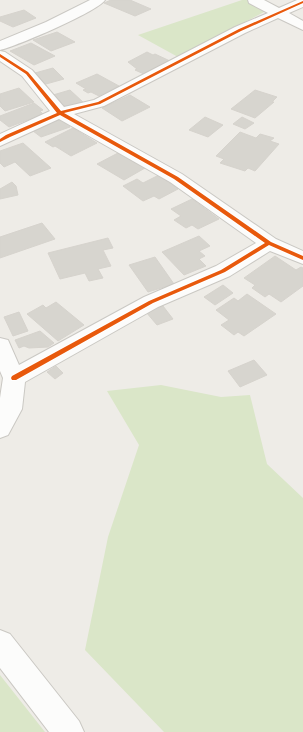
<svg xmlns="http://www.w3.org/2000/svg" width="303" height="732" font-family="Jost,sans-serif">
	<rect width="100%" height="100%" fill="#eeece7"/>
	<!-- green -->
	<path fill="#dae6c8" d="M242,0h6l20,10 -90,47 -40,-22z
		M161,385l60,12 29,-2 17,69 36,34v234h-139l-79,-82 23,-113 31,-92 -32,-54z
		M0,675l45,57h-45z"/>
	<!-- building -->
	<path fill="#d7d5cf" stroke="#d6d3cd" d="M111,0h19l21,9 -16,7 -31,-13z
		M24,10l12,8 -23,9 -13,-6v-4z
		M57,32l18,10 -24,9 -18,-11z
		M31,43l24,13 -21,9 -24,-14z
		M147,52l6,3 2,-1 15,7 -26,13 -9,-4 2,-1 -9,-7z
		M53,68l11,11 -18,5 -11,-11z
		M97,74l22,12 -20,10 -8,-4 -3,1 -5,-3 3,-1 -10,-6z
		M19,88l15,14 -29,9 -5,-5v-12z
		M70,90l14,13 -17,5 -14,-13z
		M255,90l22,7 -5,5h2l-19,16 -24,-9z
		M130,95l20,12 -28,14 -20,-13z
		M34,103l9,7 -3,1 3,3 -34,13 -9,-7v-4z
		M205,117l18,8 -15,12 -19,-7z
		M242,117l12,6 -9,6 -12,-5z
		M60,119l10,8 -29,10 -8,-6z
		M73,128l24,15 -26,13 -16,-10 -2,1 -8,-5z
		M240,132l16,6 4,-4 14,4 -4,3 9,3 -24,27 -7,-3 -3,3 -25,-8 4,-4 -8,-3z
		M23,143l28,25 -21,8 -15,-14 -11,5 -4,-4v-12z
		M118,153l27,15 -21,12 -27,-16z
		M159,175l19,14 -19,10 -5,-3 -11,5 -20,-15 14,-7 6,4z
		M12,182l4,4 2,9 -18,4v-10z
		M192,199l27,20 -21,10 -6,-4 -6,3 -12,-8 7,-4 -10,-7z
		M42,223l13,16 -55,19v-21z
		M199,236l11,10 -11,5 6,5 -6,3 7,7 -22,9 -22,-23z
		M108,238l5,10 -10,2 8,16 -13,3 5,9 -14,3 -4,-8 -25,6 -12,-26z
		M275,256l21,14 5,-3 2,1v18l-22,16 -12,-8 -4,3 -13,-9 3,-3 -11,-7z
		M155,257l19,27 -26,8 -19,-27z
		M223,285l10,8 -18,12 -11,-8z
		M247,294l29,20 -32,22 -6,-4 -4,3 -13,-10 8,-5 -13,-10 18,-12 4,3z
		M56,302l28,23 -26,16 -31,-27 16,-9 3,3z
		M163,306l10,13 -16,6 -11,-13z
		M19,312l9,19 -15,5 -9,-19z
		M40,331l14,12 -6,4 -19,1 -5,-2 -5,2 -4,-8z
		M254,360l13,15 -27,12 -12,-16z
		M56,366l7,7 -8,6 -8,-7z"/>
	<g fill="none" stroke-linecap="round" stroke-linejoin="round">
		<defs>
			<path id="minor" d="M90,0h15c-8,12 -88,46 -105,50v-9l46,-19z
				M248,0h16l15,8 18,-8h6v7l-14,6 14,8v9l-25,-12 -33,15 -141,73 -30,8 108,60 94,65 27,12v13l-33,-13 -40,25 -72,31 -133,75 -3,27 -14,26 -8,3v-40l3,-20 -3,-7v-33l8,2 11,25 125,-68 72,-31 40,-23 -86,-61 -111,-63 -59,27v-12l50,-23 -28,-35 -22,-15v-10l5,1 27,18 32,37 30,-7 141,-73 33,-14 -19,-10z
				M0,630l10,4 69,87 5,11h-35l-49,-64z"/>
		</defs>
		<!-- minor casing -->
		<use href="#minor" stroke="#cac8c3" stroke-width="2"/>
		<!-- minor -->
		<use href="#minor" fill="#fcfcfb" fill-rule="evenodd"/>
		<defs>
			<path id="cycleway" d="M303,1v2l-62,28 -141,73 -36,9 114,64 93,65 32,14v4l-34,-15 -44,27 -72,31 -137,77h-4l-1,-2 1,-2 137,-75 72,-31 44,-27 -91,-64 -114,-64 -50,22 -10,5v-3l6,-4 51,-22 -31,-39 -26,-17v-3l28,18 33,39 37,-9 141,-73z"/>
		</defs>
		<!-- cycleway casing -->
		<use href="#cycleway" stroke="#fff" stroke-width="2"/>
		<!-- cycleway -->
		<use href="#cycleway" fill="#e8590c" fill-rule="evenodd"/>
	</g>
</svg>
